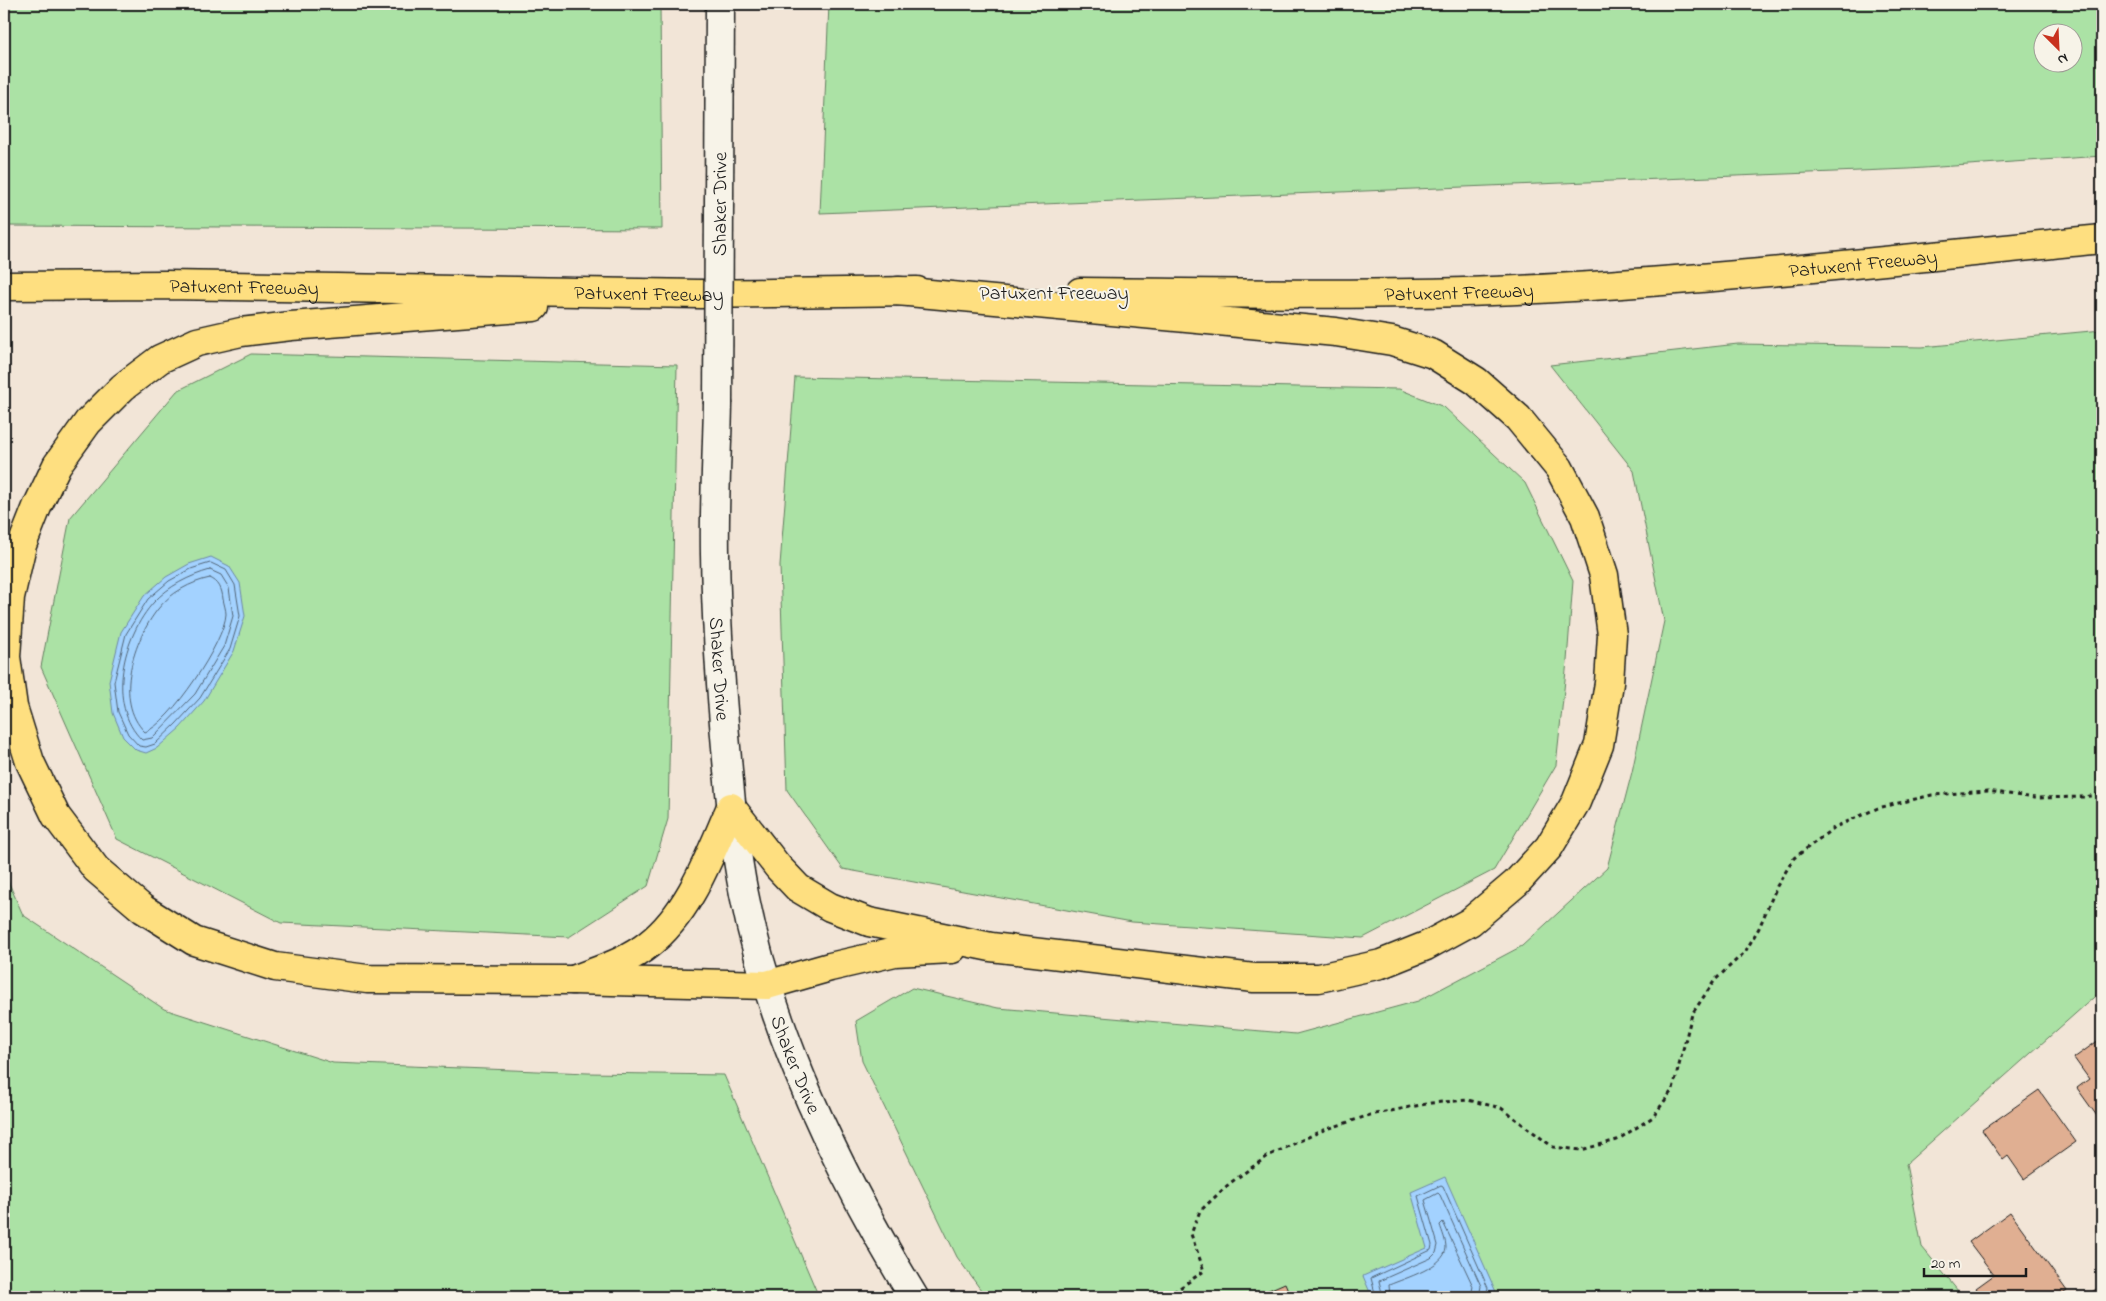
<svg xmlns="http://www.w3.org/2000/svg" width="2106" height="1301" font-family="'Indie Flower',sans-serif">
	<rect width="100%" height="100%" fill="#f2e5d7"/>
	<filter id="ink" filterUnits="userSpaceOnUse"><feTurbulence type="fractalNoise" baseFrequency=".02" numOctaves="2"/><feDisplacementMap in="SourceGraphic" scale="10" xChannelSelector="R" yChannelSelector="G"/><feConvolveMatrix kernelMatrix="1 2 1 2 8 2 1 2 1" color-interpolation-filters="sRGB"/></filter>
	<g filter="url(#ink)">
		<!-- green -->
		<path fill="#abe2a5" stroke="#647f60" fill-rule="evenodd" d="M4,4h656l2,225 -658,-3z
			M829,4h1273v152l-193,13 -1089,44zM2044,32h30v30h-30z
			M2102,330v660l-196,174 16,83 41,50h-977l-29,-40 -95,-196 -6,-40 56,-33 86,20 298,26 122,-33 104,-55 85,-78 25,-96 32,-151 -30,-150 -84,-106 188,-21 184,3z
			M251,354l426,11 -9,454 -20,67 -79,51 -288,-14 -164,-84 -76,-172 29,-149 107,-127z
			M795,377l604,12 45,18 81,76 48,98 -6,80 -11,104 -62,105 -131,68 -231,-16 -289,-53 -56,-79 -7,-225z
			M4,872l19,43 141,94 169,54 255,10 136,2 95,222h-815z"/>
		<!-- water -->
		<path fill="#a3d2ff" stroke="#6d89a4" d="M211,557l18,9 11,17 5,33 -11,35 -30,50 -24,27 -23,20 -11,5 -10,-3 -13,-13 -10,-24 -4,-32 12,-49 23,-36 22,-19 23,-13z
			M1445,1177l51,115 -11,5h-113l-9,-21 64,-28 -16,-56z"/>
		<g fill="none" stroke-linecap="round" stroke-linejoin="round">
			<!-- shore -->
			<path stroke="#526577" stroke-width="1" d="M211,563l15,7 9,15 5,31 -10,33 -30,49 -24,26 -21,20 -9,3 -7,-1 -11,-12 -10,-22 -4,-30 12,-48 22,-35 21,-18 22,-12z
				M210,570l11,5 8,13 4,28 -9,30 -29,48 -43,44 -10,2c-36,-35 -19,-104 12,-138 15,-16 35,-26 56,-32z
				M210,578c9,4 12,11 13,21 1,5 3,11 3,15 -1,27 -56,110 -81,118 -32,-31 -11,-93 13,-123 12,-16 33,-27 52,-31z
				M1376,1297l-5,-19 60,-28 1,-5 -14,-49 23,-11 2,1 45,102 -3,9
				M1383,1297l-4,-16 52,-23 5,-5 2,-8 -13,-45 13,-7 2,2 41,91 -2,11
				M1390,1297l-1,-12c16,-7 56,-18 57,-37 0,-8 -4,-16 -6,-23l3,-3 30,64 -2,11"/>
		</g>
		<!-- building -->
		<path fill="#e0af92" stroke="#1c1c1c" d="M2099,1040l3,5v78l-25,-35 12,-9 -15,-21z
			M2039,1090l37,52 -52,37 -16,-23 -5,4 -21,-30z
			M2010,1212l57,79 -9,6h-76l-6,-9 18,-13 -25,-33z
			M1285,1283l6,14h-35l-1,-1z
			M2102,1285v12h-17z"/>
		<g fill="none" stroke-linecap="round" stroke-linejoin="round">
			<defs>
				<g id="tertiary">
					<path id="s1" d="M718,404c-1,50 -4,100 -3,150 1,68 6,137 12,205 4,45 8,91 17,135 27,139 96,282 170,403"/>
				</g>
				<g id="motorway">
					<path id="s2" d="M4,286l162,-1 534,9 217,-3"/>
					<path id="s3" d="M1080,292c137,1 275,4 412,-1 204,-8 407,-32 610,-52"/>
					<path d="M534,307l-243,19 -50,6 -44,10 -37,17 -37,28 -35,35 -31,43 -20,42 -15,38 -12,52 -4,60 7,50 17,55 26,54 40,53 47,40 51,32 81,26 92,12 206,1 194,5 63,-18 65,-15 57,-3"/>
					<path d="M573,980c26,-10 54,-18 76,-36 42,-33 61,-90 82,-137l47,60 20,21 32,19 39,15 122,25 263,31h65l62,-14 45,-18 44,-24 46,-39 33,-36 27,-45 23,-57 10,-62 3,-48 -8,-60 -19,-58 -26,-49 -41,-50 -42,-37 -43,-27 -41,-13 -56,-9 -438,-41"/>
				</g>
			</defs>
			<!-- tertiary casing -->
			<use href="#tertiary" stroke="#1c1c1c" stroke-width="31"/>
			<!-- motorway casing -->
			<use href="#motorway" stroke="#1c1c1c" stroke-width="31"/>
			<!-- path -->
			<path stroke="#1c1c1c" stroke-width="3" stroke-dasharray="4 4" stroke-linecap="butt" d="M1167,1297l37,-26 -13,-37 9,-23 30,-28 38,-27 53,-25 49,-16 61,-12 37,-3 33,8 52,39 28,3 36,-10 36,-23 20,-28 19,-75 23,-34 30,-28 14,-24 18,-42 17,-28 41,-31 43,-19 54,-13 56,-4 47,7 49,-1 18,-3"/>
			<!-- tertiary -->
			<use href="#tertiary" stroke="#f7f3e8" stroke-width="28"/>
			<!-- motorway -->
			<use href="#motorway" stroke="#fedf80" stroke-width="28"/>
			<defs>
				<g id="tertiary-bridge">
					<path id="s4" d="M718,404l2,-400"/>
				</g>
			</defs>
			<!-- tertiary-bridge casing -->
			<use href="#tertiary-bridge" stroke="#1c1c1c" stroke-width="31" stroke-linecap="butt"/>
			<!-- tertiary-bridge -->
			<use href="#tertiary-bridge" stroke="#f7f3e8" stroke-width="28"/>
		</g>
	</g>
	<g text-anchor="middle" stroke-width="4" stroke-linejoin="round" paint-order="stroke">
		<!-- street labels -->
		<g font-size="20" fill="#1c1c1c" stroke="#f7f3e8">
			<text dy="7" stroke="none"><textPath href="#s4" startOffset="200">Shaker Drive</textPath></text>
			<text dy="7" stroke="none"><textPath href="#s3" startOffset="784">Patuxent Freeway</textPath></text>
			<text dy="7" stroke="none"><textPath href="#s2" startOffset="240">Patuxent Freeway</textPath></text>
			<text dy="7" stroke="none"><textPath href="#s3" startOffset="379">Patuxent Freeway</textPath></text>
			<text dy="7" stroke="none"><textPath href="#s2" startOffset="645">Patuxent Freeway</textPath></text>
			<text x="1054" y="299">Patuxent Freeway</text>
			<text dy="7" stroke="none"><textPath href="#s1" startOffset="265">Shaker Drive</textPath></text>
			<text dy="7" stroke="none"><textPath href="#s1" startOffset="670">Shaker Drive</textPath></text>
		</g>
	</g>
	<!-- margin -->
	<rect width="2106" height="1301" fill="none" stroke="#f7f3e8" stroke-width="20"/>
	<rect x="10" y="10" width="2086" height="1281" fill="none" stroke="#1c1c1c" stroke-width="2" filter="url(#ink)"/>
	<!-- north arrow -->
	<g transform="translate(2058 48) rotate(156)"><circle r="24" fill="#f7f3e8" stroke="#9f9d96"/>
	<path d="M0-4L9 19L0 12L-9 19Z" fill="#c8321e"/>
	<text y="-8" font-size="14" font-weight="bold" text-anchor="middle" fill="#1c1c1c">N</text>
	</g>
	<!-- scale -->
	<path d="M1924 1268v8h102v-8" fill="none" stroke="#1c1c1c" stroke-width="2.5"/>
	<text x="1931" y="1268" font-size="15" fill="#1c1c1c" stroke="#f7f3e8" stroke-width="4" paint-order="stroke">20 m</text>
</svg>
